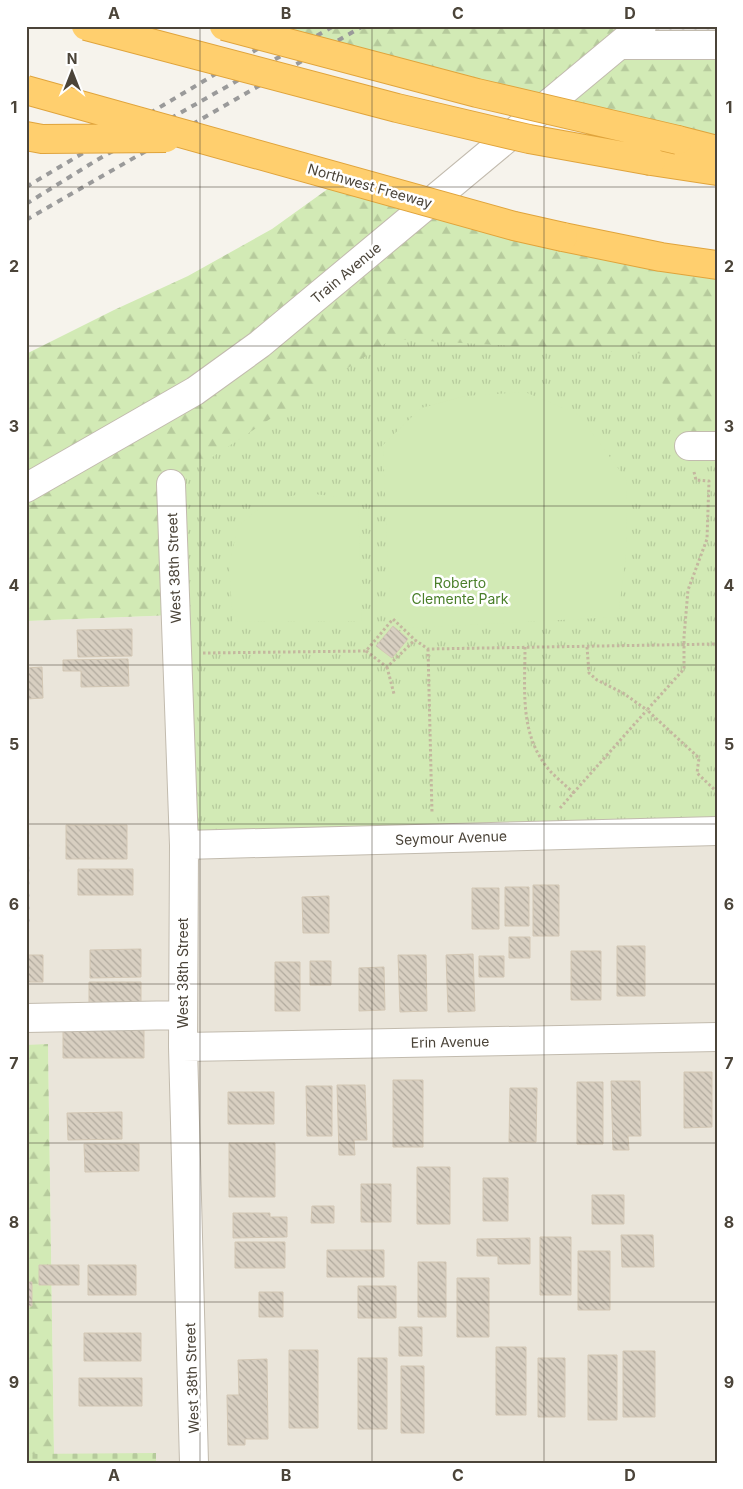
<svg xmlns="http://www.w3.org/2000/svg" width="743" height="1489" font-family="Inter,sans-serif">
	<defs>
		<pattern id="industrial-furrows" width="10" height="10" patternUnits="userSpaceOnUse" patternTransform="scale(1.25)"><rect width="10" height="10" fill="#e6e2dd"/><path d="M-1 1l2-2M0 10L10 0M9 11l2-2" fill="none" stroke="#c7c3be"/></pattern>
		<pattern id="forest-firs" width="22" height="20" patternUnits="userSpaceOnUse" patternTransform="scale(1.25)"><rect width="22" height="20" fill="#d2eab5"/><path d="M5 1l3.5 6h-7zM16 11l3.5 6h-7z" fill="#b6ca9c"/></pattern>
		<pattern id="cemetery-stones" width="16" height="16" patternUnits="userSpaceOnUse" patternTransform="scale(1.25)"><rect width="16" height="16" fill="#d2eab5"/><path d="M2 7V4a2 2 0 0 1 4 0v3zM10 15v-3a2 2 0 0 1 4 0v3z" fill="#b6ca9c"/></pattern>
		<pattern id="park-tufts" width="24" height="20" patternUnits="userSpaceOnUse" patternTransform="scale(1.25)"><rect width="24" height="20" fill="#d2eab5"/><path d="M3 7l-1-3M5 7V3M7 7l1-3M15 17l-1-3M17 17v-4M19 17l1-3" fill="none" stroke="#b6ca9c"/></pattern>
		<pattern id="building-back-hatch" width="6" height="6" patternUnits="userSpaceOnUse" patternTransform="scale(1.25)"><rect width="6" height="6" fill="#d8cfc1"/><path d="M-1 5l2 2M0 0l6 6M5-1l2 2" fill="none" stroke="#b1aa9e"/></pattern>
	</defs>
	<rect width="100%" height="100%" fill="#f6f3ec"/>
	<!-- residential -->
	<path fill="#eae5da" d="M175,615l542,216v632h-691v-9l28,-1 -6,-408h-22v-116l4,-1 -2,-307z"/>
	<!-- industrial -->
	<path fill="url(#industrial-furrows)" d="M642,26h75v19h-97z
		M26,660h2l2,269h-4z"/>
	<!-- forest -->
	<path fill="url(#forest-firs)" d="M224,26h418l-21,19h96v106z
		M343,178l374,87v181l-542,169 -147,6v39h-2v-306l88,-44 74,-34 84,-47z
		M48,1044l6,410h-28v-409z"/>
	<!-- cemetery -->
	<path fill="url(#cemetery-stones)" d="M156,1453v10h-130v-9z"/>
	<!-- park -->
	<path fill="url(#park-tufts)" d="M392,339l258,15 39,92h28v385l-533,14 -13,-361z"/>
	<!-- garden -->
	<path fill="#d2eab5" d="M525,392l54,23 47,64 1,68 -9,70 -227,12 -8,-184 38,-37 44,-12z
		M305,493l53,6 4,122 -129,1 -4,-56 9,-40 31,-25z"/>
	<!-- building -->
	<path fill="url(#building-back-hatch)" stroke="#d3c7b4" d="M393,626l15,13 -16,19 -16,-12z
		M132,629v27l-54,1 -1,-27z
		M128,659l1,27 -48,1v-16h-18v-11z
		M42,667l1,31 -17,1v-31z
		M66,825h61v34h-61z
		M78,869h55v26h-55z
		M533,885h26v51h-26z
		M505,887h24v39h-24z
		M472,888h27v41h-27z
		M329,896v37h-26l-1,-36z
		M509,937h21v21h-21z
		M617,946h28v50h-28z
		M141,949v28l-51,1v-28z
		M571,951h30v49h-30z
		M473,954l2,57 -27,1 -2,-57z
		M26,955h17v27h-17z
		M398,955h28l1,56 -27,1z
		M479,956h25v21h-25z
		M310,961h21v24h-21z
		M275,962h25v49h-25z
		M384,967l1,43 -26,1v-43z
		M89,982h52v28h-52z
		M63,1028h81v30h-81z
		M684,1072h28v55l-28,1z
		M393,1080h30v67h-30z
		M611,1081h29l1,55h-13l1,14h-16z
		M577,1082h26v62h-26z
		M337,1085h28l2,55h-13l1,15h-16z
		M306,1086h26v50h-25z
		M510,1088h27l-1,54h-27z
		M228,1092h46v32h-46z
		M122,1112v27l-54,1 -1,-27z
		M229,1143h46v54h-46z
		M84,1144h55v27l-54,1z
		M417,1167h33v57h-33z
		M483,1178h25v43h-25z
		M361,1184h30v38h-30z
		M592,1195h32v29h-32z
		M312,1206h22v17h-23z
		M233,1213h37v4h17v20l-54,1z
		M621,1235h32l1,32h-32z
		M540,1237h31v58h-31z
		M530,1238v26h-32v-8h-21v-17z
		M235,1242h50v26h-50z
		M327,1250h57v27h-57z
		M578,1251h32v59h-32z
		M418,1262h28v55h-28z
		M39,1265h40v20h-40z
		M88,1265h48v30h-48z
		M457,1278h32v59h-32z
		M26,1282h6v24h-6z
		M358,1286h38v32h-38z
		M259,1292h24v25h-24z
		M399,1327h23v29h-23z
		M84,1333h57v28h-57z
		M496,1347h30v68h-30z
		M289,1350h29v78h-29z
		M623,1351h32v66h-32z
		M588,1355h29v65h-29z
		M358,1358h29v71h-29z
		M538,1358h27v59h-27z
		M267,1359l1,80h-23v6h-17l-1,-50h12l-1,-35z
		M401,1366h23v67h-23z
		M79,1378h63v28h-63z"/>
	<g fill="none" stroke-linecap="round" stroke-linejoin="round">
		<defs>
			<path id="minor" d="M620,45h97
				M689,446h28
				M171,484l13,361 -1,202 11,416
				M26,488l169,-97 65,-47 382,-318
				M184,845l533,-14
				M26,1018l157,-3
				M183,1047l534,-10"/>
			<path id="highway" d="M678,140l39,10
				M651,161l66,10
				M563,237l98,20 56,8"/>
		</defs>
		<!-- minor casing -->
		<use href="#minor" stroke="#c2bbae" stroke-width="30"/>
		<!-- highway casing -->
		<use href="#highway" stroke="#e0a43c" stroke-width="30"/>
		<!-- path -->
		<path stroke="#c4b79f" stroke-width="3" stroke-dasharray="2.5 2.5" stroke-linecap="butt" d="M694,472l2,8 13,1 -2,58 -19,51 -4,47v32l-37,41 52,48 -2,15 20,19
			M525,647c0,45 -6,89 26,125 7,7 15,14 23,21
			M587,647l2,26 8,7 26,13 24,17
			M428,649l4,164
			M366,651l21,16 28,-27
			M203,653l163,-2 27,-32 22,21 13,9 289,-5
			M387,667l7,27
			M560,808l87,-98"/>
		<!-- minor -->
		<use href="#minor" stroke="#fff" stroke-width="28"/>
		<!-- highway -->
		<use href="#highway" stroke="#ffcf6e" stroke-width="28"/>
		<!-- rail -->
		<path stroke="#9a9a9a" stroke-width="4" stroke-dasharray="6 6" stroke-linecap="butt" d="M26,187l270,-161
			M26,204l71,-44 237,-134
			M26,220l337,-194"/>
		<defs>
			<path id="highway-bridge" d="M86,26l311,82 132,31 122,22
				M224,26l253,67 201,47
				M26,90l488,136 49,11
				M26,136l16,3 124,-1"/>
		</defs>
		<!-- highway-bridge casing -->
		<use href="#highway-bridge" stroke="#e0a43c" stroke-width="30" stroke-linecap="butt"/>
		<!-- highway-bridge -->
		<use href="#highway-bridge" stroke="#ffcf6e" stroke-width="28"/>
	</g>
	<!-- grid -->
	<path fill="none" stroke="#4b4439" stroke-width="1" stroke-opacity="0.55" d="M200,26v1437M372,26v1437M544,26v1437M26,187h691M26,346h691M26,506h691M26,665h691M26,824h691M26,984h691M26,1143h691M26,1302h691"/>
	<g text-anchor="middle" stroke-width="5" stroke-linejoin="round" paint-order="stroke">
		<!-- street labels -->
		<g font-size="14" fill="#4b4439" stroke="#fff">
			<text transform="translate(370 186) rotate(16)" y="5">Northwest Freeway</text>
			<text transform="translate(346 273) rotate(-40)" y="5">Train Avenue</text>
			<text transform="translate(174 568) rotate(-92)" y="5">West 38th Street</text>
			<text transform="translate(451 838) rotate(-2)" y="5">Seymour Avenue</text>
			<text transform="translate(183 973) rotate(-90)" y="5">West 38th Street</text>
			<text transform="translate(450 1042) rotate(-1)" y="5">Erin Avenue</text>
			<text transform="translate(192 1378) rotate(-92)" y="5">West 38th Street</text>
		</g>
		<!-- park labels -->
		<g font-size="14" fill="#4a7f2a" stroke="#fff">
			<text x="460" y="588">Roberto<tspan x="460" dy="16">Clemente Park</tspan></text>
		</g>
	</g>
	<!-- border -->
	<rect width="743" height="1489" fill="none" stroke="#ffffff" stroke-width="55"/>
	<!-- north arrow -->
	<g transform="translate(72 72)" stroke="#ffffff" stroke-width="4" paint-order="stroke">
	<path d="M0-4L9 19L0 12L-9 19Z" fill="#4b4439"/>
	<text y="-8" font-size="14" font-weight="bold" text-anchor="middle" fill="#4b4439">N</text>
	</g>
	<rect x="28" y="28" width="688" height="1434" fill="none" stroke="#4b4439" stroke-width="2"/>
	<g font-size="16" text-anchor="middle" font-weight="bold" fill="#4b4439">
		<text x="114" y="19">A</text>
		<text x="286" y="19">B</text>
		<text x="458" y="19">C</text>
		<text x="630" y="19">D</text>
		<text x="14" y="113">1</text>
		<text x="729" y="113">1</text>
		<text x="14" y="272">2</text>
		<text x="729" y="272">2</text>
		<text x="14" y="432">3</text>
		<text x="729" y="432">3</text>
		<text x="14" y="591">4</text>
		<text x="729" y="591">4</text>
		<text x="14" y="750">5</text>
		<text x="729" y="750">5</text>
		<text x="14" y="910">6</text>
		<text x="729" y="910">6</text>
		<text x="14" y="1069">7</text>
		<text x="729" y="1069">7</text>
		<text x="14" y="1228">8</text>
		<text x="729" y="1228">8</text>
		<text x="14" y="1388">9</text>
		<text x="729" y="1388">9</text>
		<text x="114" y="1481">A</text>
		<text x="286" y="1481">B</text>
		<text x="458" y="1481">C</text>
		<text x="630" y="1481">D</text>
	</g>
</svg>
